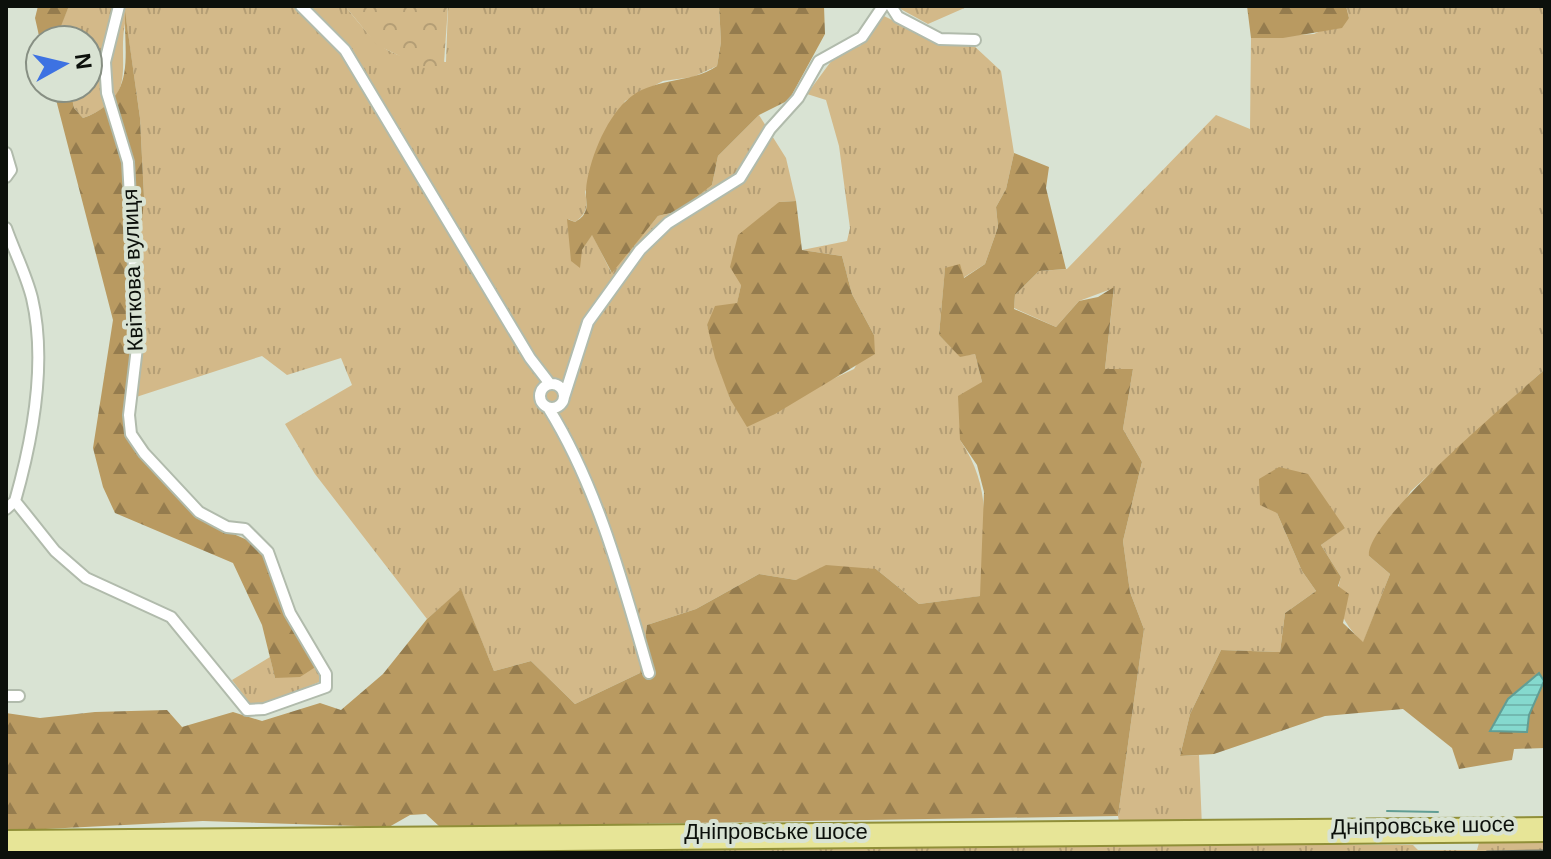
<svg xmlns="http://www.w3.org/2000/svg" width="1551" height="859" font-family="Arial,sans-serif">
	<defs>
		<pattern id="grass-tufts" width="24" height="20" patternUnits="userSpaceOnUse" patternTransform="scale(2)"><rect width="24" height="20" fill="#d3b989"/><path d="M3 7l-1-3M5 7V3M7 7l1-3M15 17l-1-3M17 17v-4M19 17l1-3" fill="none" stroke="#b49e75"/></pattern>
		<pattern id="forest-firs" width="22" height="20" patternUnits="userSpaceOnUse" patternTransform="scale(2)"><rect width="22" height="20" fill="#b99a61"/><path d="M5 1l3.5 6h-7zM16 11l3.5 6h-7z" fill="#957c4e"/></pattern>
		<pattern id="park-crowns" width="20" height="18" patternUnits="userSpaceOnUse" patternTransform="scale(2)"><rect width="20" height="18" fill="#d3b989"/><path d="M2 6a3 3 0 1 1 6 0M12 15a3 3 0 1 1 6 0" fill="none" stroke="#b49e75"/></pattern>
		<pattern id="water-rules" width="6" height="5" patternUnits="userSpaceOnUse" patternTransform="scale(2)"><rect width="6" height="5" fill="#85d9ce"/><path d="M0 2.5h6" fill="none" stroke="#72b9b0"/></pattern>
	</defs>
	<rect width="100%" height="100%" fill="#d9e3d3"/>
	<!-- grass -->
	<path fill="url(#grass-tufts)" d="M69,6h276c37,45 40,52 101,56l2,-56h271l2,36 -4,24 -24,11 -30,4 -38,20 -40,91c3,14 2,22 -10,30l-7,-3 14,31 10,-16 19,38 47,-56 21,-5 33,-26 6,-29 41,-41 27,43 10,43 -17,1 -38,83 -4,19 -30,21 23,74 88,-13 36,-17 20,-34 -22,-41 -10,-38 -40,-6 45,-9 3,-13 -11,-82 -13,-46 -19,-6 28,-38 25,-10 24,-30 50,25 38,3 29,27 13,82 -8,36 -10,18 2,20 -13,37 -22,14 -18,-9 -6,66 21,21 15,-2 7,28 -22,58c35,51 23,97 21,156l-62,8 -43,-35 -80,11 -37,-6 -63,35 -49,16 -7,48 -65,31 -44,-43 -37,10 -33,-81 -34,29 -112,-145 -30,-50 67,-39 -11,-27 -54,17 -25,-19 -135,44 17,-203 -4,-79 -14,-99c-11,44 16,77 -43,99l-9,-10 -4,-20h18v-48h-25l-5,-9z
		M895,6h74l-41,18z
		M1346,6h199v363l-134,122 -42,65 21,18 -27,69c-19,-19 -31,-38 -22,-66l-20,-32 24,-18 -68,-14 25,58 14,20 -31,22 -5,39 -59,-2 -31,64 -10,42 19,-1 3,72 -82,1 -2,-12 26,-187 -14,-37 -7,-51 19,-79 -19,-33 10,-60h-28l9,-81 -35,13 -23,26 -42,-19 1,-13 24,-24 28,-2 149,-154 34,14 1,-91 63,-4 35,-16z
		M270,657l5,21 42,-12 7,14 -50,21 -22,5 -20,-26z
		M1264,838l84,7h65l5,5h59l2,-7h66v10h-1539z"/>
	<!-- forest -->
	<path fill="url(#forest-firs)" fill-rule="evenodd" d="M38,6h31l-10,25 4,9h-23l-5,-22z
		M719,6h105l1,28 -36,66 -30,15 -41,41 -6,29 -33,26 -21,5 -46,57 -20,-38 -10,15 -2,18 -9,-7 -4,-42 8,3c3,-2 8,-5 9,-8 5,-8 1,-15 2,-24 2,-27 19,-70 40,-89 26,-25 63,-16 91,-35l4,-24z
		M1247,6h99l3,12 -7,10 -59,10h-32z
		M125,11l15,107 4,79 -18,238 96,94 30,13 15,15 50,109 -17,11 -25,1 -13,-53 -29,-62 -118,-50 -12,-26 -10,-39 20,-128 -60,-232h17l4,20 9,10c54,-20 41,-59 42,-107z
		M1014,153l35,14 -3,21 20,81 -27,2 -24,24 -1,14 42,18 23,-26 19,-4 16,-10 -9,82h28l-10,60 19,33 -19,79 7,51 14,37 -26,187 -678,11 -14,-13 -16,1 -21,12 -186,-6 -197,10v-118l34,5 55,-6 72,-2 15,17 51,-15 29,9 58,-18 21,7 42,-36 44,-55 34,-30 33,82 37,-10 44,43 65,-31 7,-48 49,-16 63,-35 37,6 30,-15 50,4 43,35 61,-8 4,-104 -7,-27 -17,-25 -2,-44 24,-14 -7,-28 -15,3 -21,-22 6,-67 15,-4 4,14 21,-14 13,-37 -2,-20 10,-18z
		M796,201l6,49 40,6 10,38 22,41 1,19 -100,60 -28,13 -17,-28 -15,-41 -8,-33 8,-19 22,-3 4,-18 -11,-18 8,-32 41,-33z
		M1545,369v379l-31,1 -2,11 -53,9 -7,-21 -49,-39 -78,7 -111,38 -34,2 10,-42 31,-64 59,2 5,-39 31,-22 -14,-20 -25,-58 -17,-8 -1,-26 20,-12 29,7 37,54 -24,17 20,32 -3,9 11,8 -6,29 20,19 27,-68 -21,-18c-5,-34 145,-158 176,-187zM1538,673l5,8 -14,34 -2,17 -37,-1 18,-32z"/>
	<!-- park -->
	<path fill="url(#park-crowns)" d="M345,6h103l-5,71 -66,-32z"/>
	<!-- water -->
	<path fill="url(#water-rules)" stroke="#619d94" stroke-width="2" d="M1539,673l5,8 -15,34 -2,17 -37,-1 18,-32z"/>
	<g fill="none" stroke-linecap="round" stroke-linejoin="round">
		<!-- stream -->
		<path stroke="#619d94" stroke-width="2" d="M1387,811l51,1"/>
		<defs>
			<path id="minor" d="M301,6l44,44 185,308 20,26
				M891,6l7,11 42,22 35,1
				M6,153l5,17 -5,7
				M6,228c8,23 20,46 26,70 15,64 1,140 -17,203l40,50 31,27 85,39 76,93 17,-1 62,-22v-13l-36,-61 -22,-61 -23,-23 -18,-2 -28,-15 -55,-59 -13,-19 -2,-19 9,-76 -10,-177 -21,-69 -2,-31 14,-56
				M540 396a12 12 0 1 1 24 0a12 12 0 1 1-24 0Z
				M564,397l24,-75 52,-72 28,-27 72,-45 30,-49 28,-31 21,-37 43,-24 21,-31
				M549,409c49,79 74,175 100,264
				M6,509l9,-8
				M6,696h13"/>
			<path id="major" d="M6,837l1539,-13
				M6,849l1539,-14"/>
		</defs>
		<!-- minor casing -->
		<use href="#minor" stroke="#b1bbac" stroke-width="14"/>
		<!-- major casing -->
		<use href="#major" stroke="#908f38" stroke-width="16"/>
		<!-- minor -->
		<use href="#minor" stroke="#fff" stroke-width="10"/>
		<!-- major -->
		<use href="#major" stroke="#e7e597" stroke-width="12"/>
		<defs>
			<path id="rail" d="M1487,853l58,-1"/>
		</defs>
		<!-- rail casing -->
		<use href="#rail" stroke="#686f65" stroke-width="5"/>
		<!-- rail -->
		<use href="#rail" stroke="#d9e3d3" stroke-width="2" stroke-dasharray="6" stroke-linecap="butt"/>
	</g>
	<g text-anchor="middle" stroke-width="8" stroke-linejoin="round" paint-order="stroke">
		<!-- street labels -->
		<g font-size="22" fill="#0c100b" stroke="#d9e3d3">
			<text transform="translate(132 270) rotate(-92)" y="8">Квіткова вулиця</text>
			<text transform="translate(1423 825) rotate(-1)" y="8">Дніпровське шосе</text>
			<text x="776" y="839">Дніпровське шосе</text>
		</g>
	</g>
	<!-- border -->
	<rect width="1551" height="859" fill="none" stroke="#0c100b" stroke-width="16"/>
	<!-- north arrow -->
	<g transform="translate(64 64) rotate(82)"><circle r="38" fill="#d9e3d3" stroke="#878f83" stroke-width="2"/>
	<path d="M0-6L14 30L0 20L-14 30Z" fill="#3d72e2"/>
	<text y="-12" font-size="22" font-weight="bold" text-anchor="middle" fill="#0c100b">N</text>
	</g>
</svg>
